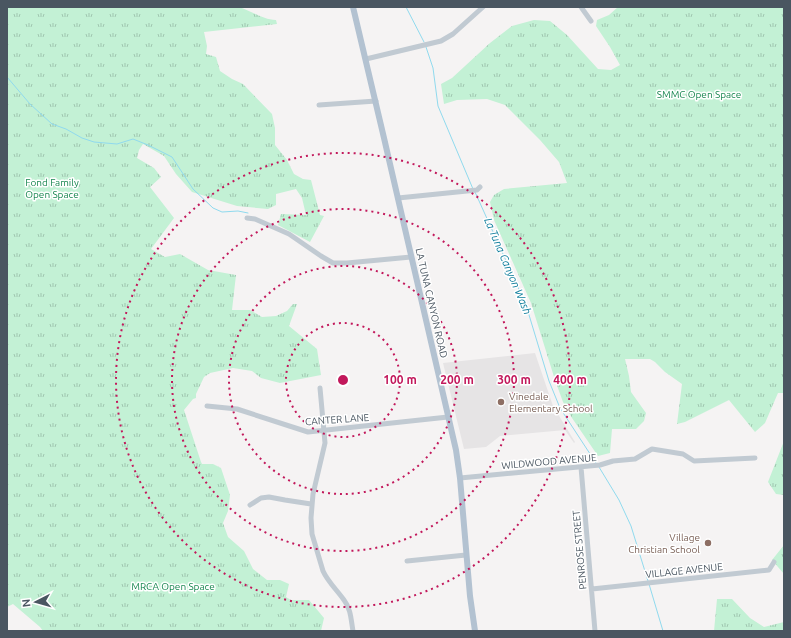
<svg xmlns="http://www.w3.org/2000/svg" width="791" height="638" font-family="Ubuntu,sans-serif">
	<defs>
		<pattern id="grass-tufts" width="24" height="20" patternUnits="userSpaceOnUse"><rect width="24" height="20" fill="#c3f1d5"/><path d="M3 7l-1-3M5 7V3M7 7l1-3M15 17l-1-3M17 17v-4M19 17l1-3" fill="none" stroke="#a0c6b0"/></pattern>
	</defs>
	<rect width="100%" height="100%" fill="#f5f3f3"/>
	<!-- education -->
	<path fill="#e6e4e5" d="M535,353l18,53 22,36 -1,1 -9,-13 -65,6 -14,11 -22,2 -21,-86z"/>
	<!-- grass -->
	<path fill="url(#grass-tufts)" d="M7,7h231c13,3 24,13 38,13l1,4 -73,8 3,14 -1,8 10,3 4,14 12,8 11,5 29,30 3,14v17l12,15 7,14 9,5 8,1 9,35 4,1 -14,26 -32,-17 3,-11 25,1 -4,-17 -6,-9 -20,5v11l-8,4 -31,-3 -45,-14 -16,-18 -12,-18 -21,-12 -4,6 -2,8 17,10 7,9 -11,10 24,31 -23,31 14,8 15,-3 28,16 28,5 -4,35h18l12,7 14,-1 11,-5 6,-7h4l-8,22 28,23 4,26 -41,8 -19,-5 -9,-7 -19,-3 -23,5 -6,4 -8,17v4l-3,1 -9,11 17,52 1,2h11l8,4 9,27 -2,16 -5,12 5,14 16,14 9,18 14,11h13l9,4 -3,13 5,3h18l15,18 -3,13h-278l-3,-4 -27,-23 -6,3z
		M618,7h166v386h-6l-13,30 -10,9 -26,-32 -44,22 -8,2 5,-40 -17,-12 -10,-10 -5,-3h-25l4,17 2,16 15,21 -2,8 -8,8h-24l-2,24 -12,3 -26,-38 -9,-16 -8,-22 -24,-77 -37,-83 -4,-18 4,-7 10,-6 63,-6 -8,-21 -19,-22 -35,-35 -18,-6 -30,1 -13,4 -3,-20 11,-6 38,-35 22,-17 22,-6 16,1 17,14 31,34 13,1 9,-5 -10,-18 -14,-21 1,-6 12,-5z
		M784,441v54l-8,-1 -8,-12z
		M784,545v29l-12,-14z
		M717,599h15l18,19 14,9 20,-5v9h-70z"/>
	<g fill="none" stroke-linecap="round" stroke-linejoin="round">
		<!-- stream -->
		<path stroke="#90daee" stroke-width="1" d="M406,7l18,35
			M426,47l7,21 5,38 35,83
			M7,77l23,27 22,20 14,5 16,9 12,4 23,2 16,-5 15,6 24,12 21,32 20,19 9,4 16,-1 10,2
			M475,192l51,113 23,76 11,27 36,55
			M599,467l20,33 12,26 17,55
			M649,584l14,47"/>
		<!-- minor -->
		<path stroke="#c1cad2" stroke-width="5" d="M581,7l10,14
			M366,59l75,-18 12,-7 30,-27
			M319,105l57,-4
			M398,198l79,-8 3,-3
			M247,218l8,1 34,15 32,22 12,7h14l64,-6
			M320,388l5,55 -12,51 -2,24 1,16 11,37c5,11 14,19 21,29 7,9 7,20 9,31
			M207,406l30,3 71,23 140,-15
			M581,467l14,164
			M460,478l140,-13 13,-4 22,-2 17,-10 31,5 11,7 61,-3
			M250,505l11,-7 8,-1 16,3 26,4
			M407,561l59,-6
			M592,589l177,-19 5,-8"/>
		<!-- major -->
		<path stroke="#b3c2d1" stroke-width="6" d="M353,7l31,131 72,312 4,28 10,118 5,35"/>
	</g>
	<!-- distance rings -->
	<g fill="none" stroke="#c2185b" stroke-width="2" stroke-dasharray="2 4">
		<circle cx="343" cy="380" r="57"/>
		<circle cx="343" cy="380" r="114"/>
		<circle cx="343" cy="380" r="171"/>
		<circle cx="343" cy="380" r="227"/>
	</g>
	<!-- markers -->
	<g fill="#8d6e63" stroke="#fff" stroke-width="1.5">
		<circle cx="501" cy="402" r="4"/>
		<circle cx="708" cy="543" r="4"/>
	</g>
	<g text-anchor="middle" stroke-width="3" stroke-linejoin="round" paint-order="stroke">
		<!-- park labels -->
		<g font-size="10" fill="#17864f" stroke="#fff">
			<text x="699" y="98">SMMC Open Space</text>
			<text x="52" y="186">Fond Family<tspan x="52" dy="12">Open Space</tspan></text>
			<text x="173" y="590">MRCA Open Space</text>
		</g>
		<!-- street labels -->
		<g font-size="10" fill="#4a5661" stroke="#fff">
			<text transform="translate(432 303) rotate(77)" y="4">LA TUNA CANYON ROAD</text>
			<text transform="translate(337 419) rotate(-4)" y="4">CANTER LANE</text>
			<text transform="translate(549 461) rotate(-5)" y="4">WILDWOOD AVENUE</text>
			<text transform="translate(579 550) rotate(-95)" y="4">PENROSE STREET</text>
			<text transform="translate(684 570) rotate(-6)" y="4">VILLAGE AVENUE</text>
		</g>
		<!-- education labels -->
		<g font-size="10" fill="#785e54" stroke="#fff" text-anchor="start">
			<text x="509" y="400">Vinedale<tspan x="509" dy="12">Elementary School</tspan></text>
			<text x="700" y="541" text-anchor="end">Village<tspan x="700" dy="12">Christian School</tspan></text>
		</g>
		<!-- water labels -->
		<g font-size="11" font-style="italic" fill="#0c7c9b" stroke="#fff">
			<text transform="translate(508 266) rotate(67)" y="4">La Tuna Canyon Wash</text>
		</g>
	</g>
	<circle cx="343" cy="380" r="6" fill="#c2185b" stroke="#fff" stroke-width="2"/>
	<g font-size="12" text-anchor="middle" font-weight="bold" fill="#c2185b" stroke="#fff" stroke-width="3" stroke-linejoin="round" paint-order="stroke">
		<text x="400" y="384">100 m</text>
		<text x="457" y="384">200 m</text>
		<text x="514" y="384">300 m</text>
		<text x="570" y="384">400 m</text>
	</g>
	<!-- border -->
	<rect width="791" height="638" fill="none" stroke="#4a5661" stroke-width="16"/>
	<!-- north arrow -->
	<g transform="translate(36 602) rotate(264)" stroke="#ffffff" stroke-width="3" paint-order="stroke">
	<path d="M0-3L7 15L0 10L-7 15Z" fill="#4a5661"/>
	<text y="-6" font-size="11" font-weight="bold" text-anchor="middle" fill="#4a5661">N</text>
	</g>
</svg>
